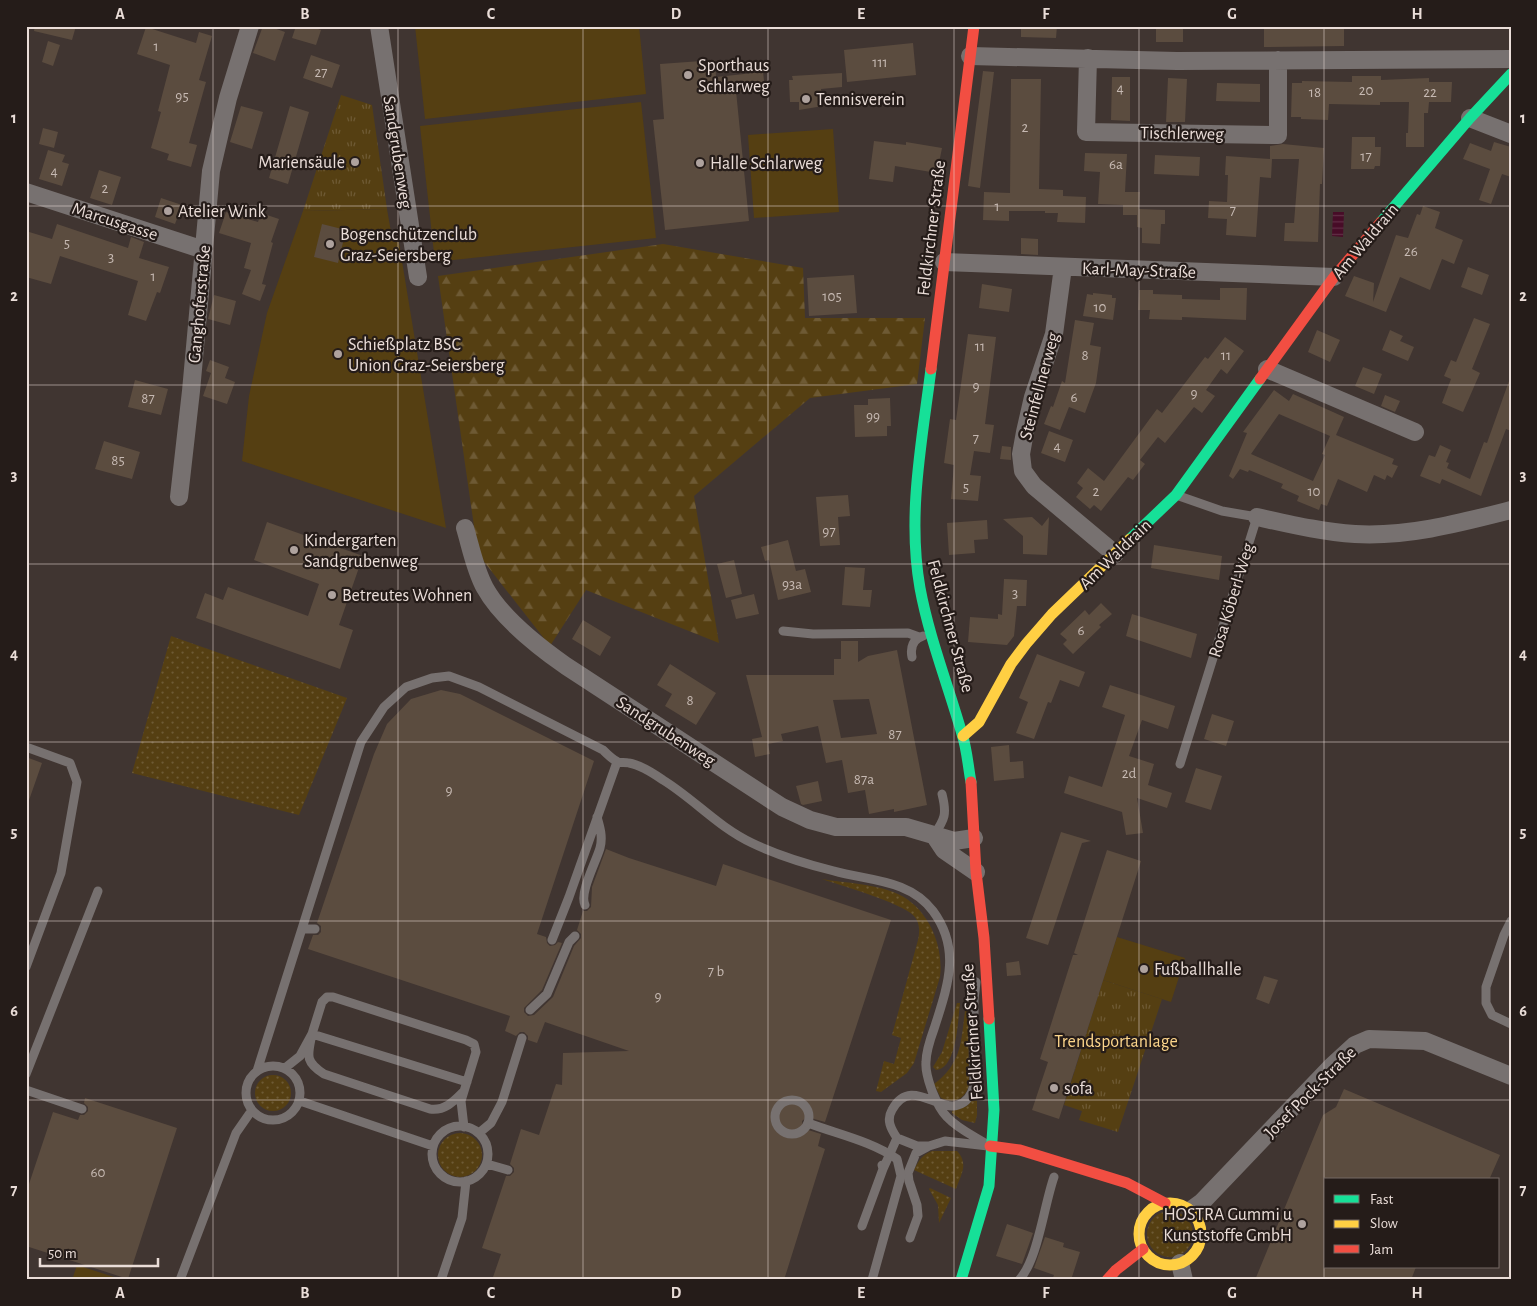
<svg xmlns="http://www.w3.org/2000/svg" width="1537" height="1306" font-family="'Alegreya Sans',sans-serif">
	<defs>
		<pattern id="grass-dots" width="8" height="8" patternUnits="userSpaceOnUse" patternTransform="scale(1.25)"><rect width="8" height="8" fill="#553f12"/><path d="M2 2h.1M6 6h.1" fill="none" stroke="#6e5a34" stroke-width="1.8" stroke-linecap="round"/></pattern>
		<pattern id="forest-firs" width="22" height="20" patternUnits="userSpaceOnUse" patternTransform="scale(1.25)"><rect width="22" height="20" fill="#553f12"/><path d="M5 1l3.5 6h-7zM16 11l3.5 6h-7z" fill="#6e5a34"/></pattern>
		<pattern id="park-tufts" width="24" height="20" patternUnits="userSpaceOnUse" patternTransform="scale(1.25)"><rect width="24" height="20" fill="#553f12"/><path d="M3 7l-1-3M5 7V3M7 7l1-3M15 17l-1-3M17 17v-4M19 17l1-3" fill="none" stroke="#6e5a34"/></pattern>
		<pattern id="water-rules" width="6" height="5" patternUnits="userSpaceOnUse" patternTransform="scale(1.25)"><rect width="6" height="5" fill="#470c27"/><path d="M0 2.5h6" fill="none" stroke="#622f46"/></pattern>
	</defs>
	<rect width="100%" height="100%" fill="#403531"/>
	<!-- grass -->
	<path fill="url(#grass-dots)" d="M171,636l176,62 -48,117 -167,-42z
		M822,879c23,4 55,5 76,15 30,14 46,51 42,83l-26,86 -7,10 -26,19 -5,-1 8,-30 10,3 7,-26 -9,-3 26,-95c2,-9 2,-18 -5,-25 -14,-13 -71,-29 -91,-36z
		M957,1003h3c-2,16 -3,66 -24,67l-3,-3 9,-15z
		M966,1003h2l1,82c-4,14 -14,19 -28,13l-7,-14c30,-22 27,-47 32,-81z
		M255 1093a18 18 0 1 1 36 0a18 18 0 1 1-36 0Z
		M977,1094v21l-2,8 -13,-3 -10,-7v-2l15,-5z
		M438 1155a22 22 0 1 1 44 0a22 22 0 1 1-44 0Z
		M932,1151h25c12,13 4,23 -1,38l-42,-19c5,-10 8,-15 18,-19z
		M930,1188l21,10 -12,25 -1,-18 -9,-16z
		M1147 1234a23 23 0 1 1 46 0a23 23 0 1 1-46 0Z"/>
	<!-- forest -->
	<path fill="url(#forest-firs)" d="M663,244l140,24 2,50h120l-8,66 -107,14 -116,98 25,147 -133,-53 -36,56 -72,-92 -40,-278z"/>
	<!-- park -->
	<path fill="url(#park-tufts)" d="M341,95l31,10 15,104 -84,2z
		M1103,980l59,19 -44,133 -39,-12 3,-9 -18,-6z"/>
	<!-- pitch -->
	<path fill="#553f12" d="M415,26h224l7,68 -221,25z
		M641,102l15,136 -221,24 -15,-136z
		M833,129l6,83 -85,6 -6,-83z
		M387,209l5,29 6,-1 48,291 -204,-67 7,-65 18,-83 36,-102z
		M1117,937l68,21 -14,44 -68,-22z
		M77,1265l46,15h-51z"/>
	<!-- water -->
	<path fill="url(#water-rules)" d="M1333,212h11l-1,25 -11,-1z"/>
	<!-- building -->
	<path fill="#5b4c3f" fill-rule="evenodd" d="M35,26h41l-4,14 -38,-9z
		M263,26h5l17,6 -10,29 -22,-8z
		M296,26h14l11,4 -5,15 -24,-7z
		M1021,26h36l-1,12 -35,-1z
		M1156,26h27v16h-27z
		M1264,26h80v20l-80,1z
		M146,27l50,16 3,-11 13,4 -13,44 7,2 -17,61 8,2 -6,22 -24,-7 2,-6 -18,-6 10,-36 -3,-1 12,-46 -33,-11z
		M48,41l12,4 -7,21 -11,-4z
		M913,43l3,32 -69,7 -3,-32z
		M311,55l29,10 -8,23 -29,-10z
		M715,60l1,17 47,-5 2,17 -29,2 13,130 -84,9 -12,-110 11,-1 -4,-55z
		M983,71l11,1 -14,116 -12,-2z
		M842,73v14l-21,2 2,17 -24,4v-8h-9l-1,-22h4l-1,-4z
		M1352,76h29v4l48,-2v4h23l-1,20h-22l-1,11h-4v34h-18v-14h2l1,-31h-29v3l-51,-1 -1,16 -27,-1v-2h-10l1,-34h10v-2l50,1z
		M1112,77h18v44l-19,-1z
		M1168,78l19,1 -2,43h-19z
		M1011,79h30l-2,110 24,1v6l23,1 -1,26 -28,-1 1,-9h-13v-2h-36v10l-26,-1 1,-28 26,1z
		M1217,83l43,1v18l-44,-1z
		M241,106l22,6 -11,37 -22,-7z
		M290,106l19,6 -21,72 -19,-6z
		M43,128l15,4 -4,16 -15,-4z
		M1352,137h23v10h6l-1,19h-5l-1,3h-23z
		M874,141l32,4v-3l36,6 -5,25 -42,-7 -2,16 -24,-3z
		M1494,142l17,5v30l-9,-3 -11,30 -12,-4 11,-31 -27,-10 7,-16 21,8z
		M1283,144l41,4 -2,36h-2l-2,58 -34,-1 1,-18h9l5,-64h-29h2l-1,19 -11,-1 -4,60 -30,-2 1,-16 -19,-1 1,-17 18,1 1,-27h-3l1,-19 44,3v-13z
		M48,150l17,5 -3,7 7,2 -7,22 -23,-7z
		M1085,153l42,1 -2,38h15l-1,17 26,1v14h-4l-1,20 -18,-1v-15l-5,-1v-12h-14v-10l-25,-1 2,-32 -16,-1z
		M1155,155l45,2 -1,19 -45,-2z
		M99,170l22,7 -9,28 -22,-7z
		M161,198l21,7 -7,19 -20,-7z
		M1423,206l17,6 -5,16 28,12 -9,24 -12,-5 -12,31 -30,-13 -14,35 -41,-16 9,-20 20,7 -1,19 23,-67 12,3 9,-24 3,1z
		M226,212l32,10 3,-9 18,6 -8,23 2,1 -11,41 4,1 -6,16 -18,-7 9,-24 -7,-2 7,-25 -32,-10z
		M57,224l71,24 3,-11 13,5 -5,16 30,9 -9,26 -3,-1 -11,29 -18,-6 10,-34 -78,-25 -9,28 -25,-7v-46l26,8z
		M322,224l24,6 -8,33 -24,-6z
		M1021,238l17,1v16l-17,-1z
		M1468,267l21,8 -7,20 -21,-8z
		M854,275l3,38 -48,3 -2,-38z
		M982,284l30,5 -3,23 -30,-4z
		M1220,288h27l-1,32 -64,-3v3l-33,-1 1,-9h-12l1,-20h14v4l29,1v4l38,1z
		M1093,293l19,2v3h4l-3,22 -30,-4 4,-22 6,1z
		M214,295l22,6 -6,24 -22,-6z
		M1474,318l16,6 -18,45 8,4 -17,39 -21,-9 9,-24 -7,-3 7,-16 5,2z
		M1075,320l19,3 -4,22 11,2 -5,36 -11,30 -16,-6 -9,23 -16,-6 7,-18 2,1 9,-26 3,2z
		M1317,330l23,10 -10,22 -22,-10z
		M1390,330l13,6 -3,5 14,6 -6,14 -26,-11z
		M968,334l28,3 -11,87 9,1 -4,28 -16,-2 -4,24 11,1 -3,25 -27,-2 3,-34 -10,-2 6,-44 6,1z
		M1225,337l19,14 -17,23 -6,-5 -15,21 9,6 -13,17 -8,-6 -29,36 -7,-6 -18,23 5,4 -12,16 -5,-3 -27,34 -7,-6 -4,4 -14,-12 7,-9 -6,-5 11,-15 16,13 53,-72 5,4 43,-56 3,2z
		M210,360l19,7 -4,11 10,4 -8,22 -24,-8 8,-23 -5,-2z
		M1363,367l19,7 -8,20 -19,-8z
		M135,380l33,9 -7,26 -33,-8z
		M1509,381l2,1v49l-5,-2 -25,67 -39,-17 -2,5 -20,-8 9,-21 6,2 5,-12 11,5 -5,12 3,1 -2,5 23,11 14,-37 3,1z
		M1274,390l15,11 4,-7 51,23 -8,18 58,24 -2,5 6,2 -6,12 -5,-3 -2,5 -11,-5 -7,17 -29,-13 -11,27 -6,-2 -2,6 -22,-9 2,-5 -18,-8 2,-4 -34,-14 -1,2 -8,-3 -7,10 -4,-3 18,-43 -4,-1zM1279,414l51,22 -8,18 3,1 -12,26 -62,-27z
		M1385,395l15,6 -5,11 -14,-6z
		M890,398l1,28h-4v10l-32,1 -1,-32h14v-6z
		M1049,431l24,9 -8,22 -24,-9z
		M104,441l36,11 -8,27 -37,-10z
		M1002,446l9,1v13l-11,-1z
		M848,495l2,21 -12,1 2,28 -20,1 -4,-49z
		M1032,517l10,9 7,-9 -2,38 -24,-1v-18l-20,-17z
		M987,520l1,19 -14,1 1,13 -26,2 -2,-32z
		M267,522l96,34 -24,69 14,5 -13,39 -144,-51 9,-25 18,7 5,-13 80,29 11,-32 -65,-24z
		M788,540l8,31 9,-2 6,23 -33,8 -9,-40 -4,1 -4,-14z
		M1154,545l68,11 -3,24 -68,-12z
		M734,560l8,34 -16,4 -9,-34z
		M845,567l20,1 -2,22h9l-2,17 -28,-2z
		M1004,579l23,1 -1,26h-9l-3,30 -7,9 -39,-3 2,-25 28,2v-5l4,1z
		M754,594l5,20 -23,5 -5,-19z
		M1101,603l11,11 -13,11 2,2 -28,27 -10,-10 4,-4 -7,-6 25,-24 4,5z
		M1132,614l65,20 -6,24 -65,-22z
		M583,620l28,17 -11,19 -28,-17z
		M841,641h17v21l10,-6 29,-6 30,155 -33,7v-3l-25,5 -4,-24 -17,3 -6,-33 -16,3 -8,-37 -37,8 2,7 -15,3 2,10 -15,3 -3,-18 10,-2 -16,-62h88v-16h7zM869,699l8,35 -36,4 -8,-38z
		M1037,654l48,18 -6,15 -19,-7 -9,23 -3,-1 -14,37 -18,-6 12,-31 -9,-4z
		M670,664l46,29 -20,32 -31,-19 7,-12 -15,-9z
		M1110,685l65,21 -7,23 -26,-9 -13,36 25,8 -6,21 24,8 -5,15 -30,-10 6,35 -17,2 -4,-23 -58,-19 5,-17 33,11 23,-72 -23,-8z
		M441,690l19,4 134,67 -57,173 9,3 1,6 3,3 5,-1 3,-3 4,1 -20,47 -18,18v4l4,4 6,-1 19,-18 21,-51 7,-8v-4l-4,-4 6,-19h4l4,-4 1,-20 14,-38 23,9 87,28 7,-22 168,56 -66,202 -18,-5 -5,4 1,6 2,2 16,5 -3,12 7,3 -41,131h-292l9,-26 -19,-6 24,-72h4l4,-4v-4l-4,-4 11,-35 18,6 17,-51 6,1 1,-32 66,-2 -84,-29 -8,21 -9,-3v-4l-4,-4h-4l-4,4 -11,-5 5,-15 -202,-67 5,-14h5l3,-3v-6l-4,-3 57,-169 13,-30 24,-25z
		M1212,714l22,7 -8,25 -22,-7z
		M1009,745l1,17 13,-1 1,17 -30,3 -3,-34z
		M26,757l16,6 -14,40h-2z
		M1196,768l26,8 -11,34 -26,-8z
		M818,781l4,20 -19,4 -2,-1 -5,-18z
		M1061,832l30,9 -9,2 -34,102 -22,-7z
		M1107,850l34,11 -82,258 -27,-9 16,-48 -8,-3 33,-104h5l-4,-2z
		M1019,961l2,14 -14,1 -1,-13z
		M1264,976l14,4 -9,24 -13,-5z
		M1344,1089l156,66 -11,25h-163v87h90l-5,13h-156l68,-165 13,-8z
		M85,1098l92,30 -49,151 -102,-33v-53l27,-81 25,8 2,-5h4l4,-4v-4l-4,-4z
		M1007,1224l26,9 -11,31 -26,-8z
		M1045,1237l19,6 -1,4 17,5 -9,28h-19l2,-5 -20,-7z"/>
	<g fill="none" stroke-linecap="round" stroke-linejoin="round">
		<!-- lane -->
		<path stroke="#777170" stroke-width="9" d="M1179,496l43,15 35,6 -77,247
			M783,631l30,3 95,-1 11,4
			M912,657c-2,-10 1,-18 11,-21
			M26,747l44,16 7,19 -16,91 -35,94
			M934,835c11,-16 13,-21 8,-41
			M585,905c-6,-12 11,-43 15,-57 3,-11 0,-21 -3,-31
			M1511,921l-7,14 -18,52v16l6,12 19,9
			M302,929h13
			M552,940l17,-43 48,-135
			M530,1010l17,-16 22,-52 6,-6
			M246 1093a27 27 0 1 1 54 0a27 27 0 1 1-54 0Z
			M285,1068l15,-12 12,-22 10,-32 5,-5h6l133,43 8,4 2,8 -15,49 3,26
			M257,1071l104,-329 23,-35 22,-20 26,-9 17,-2 30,11 124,63c4,4 10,10 15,12 3,1 7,0 11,1 12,2 24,10 34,17 31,19 55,47 89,63 25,12 54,21 82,28 35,10 75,8 99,40 28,38 15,74 2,115 -4,11 -9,24 -9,36 -1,10 3,20 6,29 4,10 8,19 15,26 11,12 27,19 41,28
			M26,1074l72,-183
			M26,1090l56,19
			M464,1091c-10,10 -19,20 -34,18l-106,-35c-20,-13 -16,-19 -12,-40l155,48
			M775 1117a17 17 0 1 1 34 0a17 17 0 1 1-34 0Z
			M300,1101l133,45
			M432 1154a28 28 0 1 1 56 0a28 28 0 1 1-56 0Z
			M479,1133l12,-10 11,-21 20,-64
			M929,1146h-12l-20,-8c-6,-9 -11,-18 -5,-28 18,-34 46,2 66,-5 10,-3 14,-11 16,-20v-85l2,-18
			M487,1164l21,6
			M883,1169l14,-31
			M862,1226l21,-57 -1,-4
			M910,1238l8,-22 -1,-11 -8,-24 -1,-8 8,-20 13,-7 16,-5 43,5
			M180,1280l56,-147 16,-23
			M441,1280l21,-62 4,-37
			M1019,1280c19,-20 25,-75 35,-103"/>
		<!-- street -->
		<path stroke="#777170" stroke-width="18" d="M379,26l39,251
			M970,56l207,5 334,-2
			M1088,58l-2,74 192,3v-75
			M1470,118l41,16
			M26,192l178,58
			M944,262l390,15
			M1063,267l-9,67 -21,63 -8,35 -4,22 2,17 11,15 81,68
			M1267,369l148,63
			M179,497l12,-106 20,-220 17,-73 22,-72
			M1257,517c32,7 65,15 98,17 53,3 105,-11 156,-24
			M465,528c6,20 10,42 20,60 16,29 54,59 81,78l216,141 28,13 26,7h70l48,14 20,-3
			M934,835l10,15 32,22
			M1191,1210l11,-8 129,-135 24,-22 14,-6 56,2 86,35
			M1180,1263l4,17"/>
		<!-- fast -->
		<path stroke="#16e098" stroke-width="11" d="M1381,222l89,-104 41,-44
			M931,369c-9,72 -24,146 -11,219 9,49 28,97 42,146 5,15 6,32 9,48
			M1130,539l46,-44 84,-116
			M961,1280l28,-94 5,-76 -5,-91"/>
		<!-- slow -->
		<path stroke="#ffcf43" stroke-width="11" d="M963,736l16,-14 32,-58 15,-20 26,-30 78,-75
			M1139 1234a31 31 0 1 1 62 0a31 31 0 1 1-62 0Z"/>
		<!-- jam -->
		<path stroke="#f24e42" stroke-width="11" d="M931,369l43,-343
			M1260,379l74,-102 47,-55
			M971,782l5,90 8,66 5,81
			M990,1146l30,4 107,33 38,20
			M1107,1280l9,-10 27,-21"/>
		<!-- lane-bridge -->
		<path stroke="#777170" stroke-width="9" d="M808,1123c29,11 63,18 89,36l4,17 -29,104"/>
	</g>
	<!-- grid -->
	<path fill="none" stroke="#eaddd8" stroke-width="1" stroke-opacity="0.55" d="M213,26v1254M398,26v1254M583,26v1254M768,26v1254M954,26v1254M1139,26v1254M1324,26v1254M26,206h1485M26,385h1485M26,564h1485M26,742h1485M26,921h1485M26,1100h1485"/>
	<!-- markers -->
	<g fill="#aea29e" stroke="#251c19" stroke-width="2">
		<circle cx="688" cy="75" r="5"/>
		<circle cx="806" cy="99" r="5"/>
		<circle cx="355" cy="162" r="5"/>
		<circle cx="700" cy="163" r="5"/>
		<circle cx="168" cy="211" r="5"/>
		<circle cx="330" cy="244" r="5"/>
		<circle cx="338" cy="354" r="5"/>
		<circle cx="294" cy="550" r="5"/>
		<circle cx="332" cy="595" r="5"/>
		<circle cx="1144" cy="969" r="5"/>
		<circle cx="1054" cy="1088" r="5"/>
		<circle cx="1302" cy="1224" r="5"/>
	</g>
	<g text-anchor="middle" stroke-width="4.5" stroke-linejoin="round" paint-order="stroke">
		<!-- number labels -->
		<g font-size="15" fill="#c6b9b2">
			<text x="156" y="51">1</text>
			<text x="880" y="67">111</text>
			<text x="321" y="77">27</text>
			<text x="1120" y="93">4</text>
			<text x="1366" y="95">20</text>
			<text x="1315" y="97">18</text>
			<text x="1430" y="97">22</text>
			<text x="182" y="101">95</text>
			<text x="1025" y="132">2</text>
			<text x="1366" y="161">17</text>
			<text x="1116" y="169">6a</text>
			<text x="54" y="176">4</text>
			<text x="105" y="193">2</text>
			<text x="997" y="211">1</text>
			<text x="1233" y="215">7</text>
			<text x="67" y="248">5</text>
			<text x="1411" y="256">26</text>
			<text x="111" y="262">3</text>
			<text x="153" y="281">1</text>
			<text x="832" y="301">105</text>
			<text x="1100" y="312">10</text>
			<text x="980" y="351">11</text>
			<text x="1085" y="360">8</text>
			<text x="1226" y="360">11</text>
			<text x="976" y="391">9</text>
			<text x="1194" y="398">9</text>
			<text x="1074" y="402">6</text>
			<text x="148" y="403">87</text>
			<text x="873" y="421">99</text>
			<text x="976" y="443">7</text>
			<text x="1057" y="451">4</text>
			<text x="118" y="465">85</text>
			<text x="966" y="492">5</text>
			<text x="1096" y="496">2</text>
			<text x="1314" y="496">10</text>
			<text x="829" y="536">97</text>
			<text x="792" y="589">93a</text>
			<text x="1015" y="598">3</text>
			<text x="1081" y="635">6</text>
			<text x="690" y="705">8</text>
			<text x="895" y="739">87</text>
			<text x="1129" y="778">2d</text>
			<text x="864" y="784">87a</text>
			<text x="449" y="795">9</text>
			<text x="716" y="976">7 b</text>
			<text x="658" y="1001">9</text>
			<text x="98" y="1177">60</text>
		</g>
		<!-- poi labels -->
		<g font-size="18" fill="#eaddd8" stroke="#251c19" text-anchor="start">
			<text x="698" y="71">Sporthaus<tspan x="698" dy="21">Schlarweg</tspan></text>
			<text x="816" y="105">Tennisverein</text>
			<text x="345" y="168" text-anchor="end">Mariensäule</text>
			<text x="710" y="169">Halle Schlarweg</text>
			<text x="178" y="217">Atelier Wink</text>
			<text x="340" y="240">Bogenschützenclub<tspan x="340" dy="21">Graz-Seiersberg</tspan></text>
			<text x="348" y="350">Schießplatz BSC<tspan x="348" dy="21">Union Graz-Seiersberg</tspan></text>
			<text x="304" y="546">Kindergarten<tspan x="304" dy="21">Sandgrubenweg</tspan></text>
			<text x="342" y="601">Betreutes Wohnen</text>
			<text x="1154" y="975">Fußballhalle</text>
			<text x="1064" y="1094">sofa</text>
			<text x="1292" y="1220" text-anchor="end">HOSTRA Gummi u<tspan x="1292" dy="21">Kunststoffe GmbH</tspan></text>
		</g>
		<!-- street labels -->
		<g font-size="18" fill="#eaddd8" stroke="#251c19">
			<text transform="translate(1182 133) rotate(1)" y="6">Tischlerweg</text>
			<text transform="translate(398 152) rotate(81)" y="6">Sandgrubenweg</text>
			<text transform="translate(115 221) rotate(18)" y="6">Marcusgasse</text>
			<text transform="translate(931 228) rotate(-83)" y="6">Feldkirchner Straße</text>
			<text transform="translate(1365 241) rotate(-50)" y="6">Am Waldrain</text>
			<text transform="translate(1139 270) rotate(2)" y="6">Karl-May-Straße</text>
			<text transform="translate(199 304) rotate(-85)" y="6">Ganghoferstraße</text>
			<text transform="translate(1039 386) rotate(-75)" y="6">Steinfellnerweg</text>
			<text transform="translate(1115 554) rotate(-44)" y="6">Am Waldrain</text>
			<text transform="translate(1231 600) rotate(-73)" y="6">Rosa Köberl-Weg</text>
			<text transform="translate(951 626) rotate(75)" y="6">Feldkirchner Straße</text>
			<text transform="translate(666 731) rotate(33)" y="6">Sandgrubenweg</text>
			<text transform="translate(972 1032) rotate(-94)" y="6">Feldkirchner Straße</text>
			<text transform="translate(1310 1092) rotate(-45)" y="6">Josef Pock-Straße</text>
		</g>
		<!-- park labels -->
		<g font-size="18" fill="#fcd58b" stroke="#251c19">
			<text x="1116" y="1047">Trendsportanlage</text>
		</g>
	</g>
	<!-- border -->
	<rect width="1537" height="1306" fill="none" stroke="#251c19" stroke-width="55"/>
	<!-- legend -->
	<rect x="1324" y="1178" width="175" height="90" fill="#251c19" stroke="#746965"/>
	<rect x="1334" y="1195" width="25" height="8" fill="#16e098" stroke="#746965"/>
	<text x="1370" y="1204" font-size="15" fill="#eaddd8">Fast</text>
	<rect x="1334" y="1220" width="25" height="8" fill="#ffcf43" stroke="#746965"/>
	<text x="1370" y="1228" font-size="15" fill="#eaddd8">Slow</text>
	<rect x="1334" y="1245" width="25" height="8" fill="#f24e42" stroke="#746965"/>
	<text x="1370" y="1254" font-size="15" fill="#eaddd8">Jam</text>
	<!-- scale -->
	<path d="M40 1258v8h118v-8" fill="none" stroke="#eaddd8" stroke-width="2.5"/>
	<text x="48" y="1258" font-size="15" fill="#eaddd8" stroke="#251c19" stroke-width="4" paint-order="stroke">50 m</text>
	<rect x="28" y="28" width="1482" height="1250" fill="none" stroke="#eaddd8" stroke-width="2"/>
	<g font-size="16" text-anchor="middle" font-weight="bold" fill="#eaddd8">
		<text x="120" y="19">A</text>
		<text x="305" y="19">B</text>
		<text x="491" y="19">C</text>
		<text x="676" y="19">D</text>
		<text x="861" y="19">E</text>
		<text x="1046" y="19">F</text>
		<text x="1232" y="19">G</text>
		<text x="1417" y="19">H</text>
		<text x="14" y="123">1</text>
		<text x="1523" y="123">1</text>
		<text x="14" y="301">2</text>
		<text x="1523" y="301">2</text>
		<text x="14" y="480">3</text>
		<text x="1523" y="480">3</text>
		<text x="14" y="659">4</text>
		<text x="1523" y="659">4</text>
		<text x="14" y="837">5</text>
		<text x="1523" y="837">5</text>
		<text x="14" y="1016">6</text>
		<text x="1523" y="1016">6</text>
		<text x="14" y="1195">7</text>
		<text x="1523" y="1195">7</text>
		<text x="120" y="1298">A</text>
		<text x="305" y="1298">B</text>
		<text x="491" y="1298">C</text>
		<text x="676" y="1298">D</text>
		<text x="861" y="1298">E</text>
		<text x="1046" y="1298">F</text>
		<text x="1232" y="1298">G</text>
		<text x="1417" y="1298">H</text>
	</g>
</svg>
